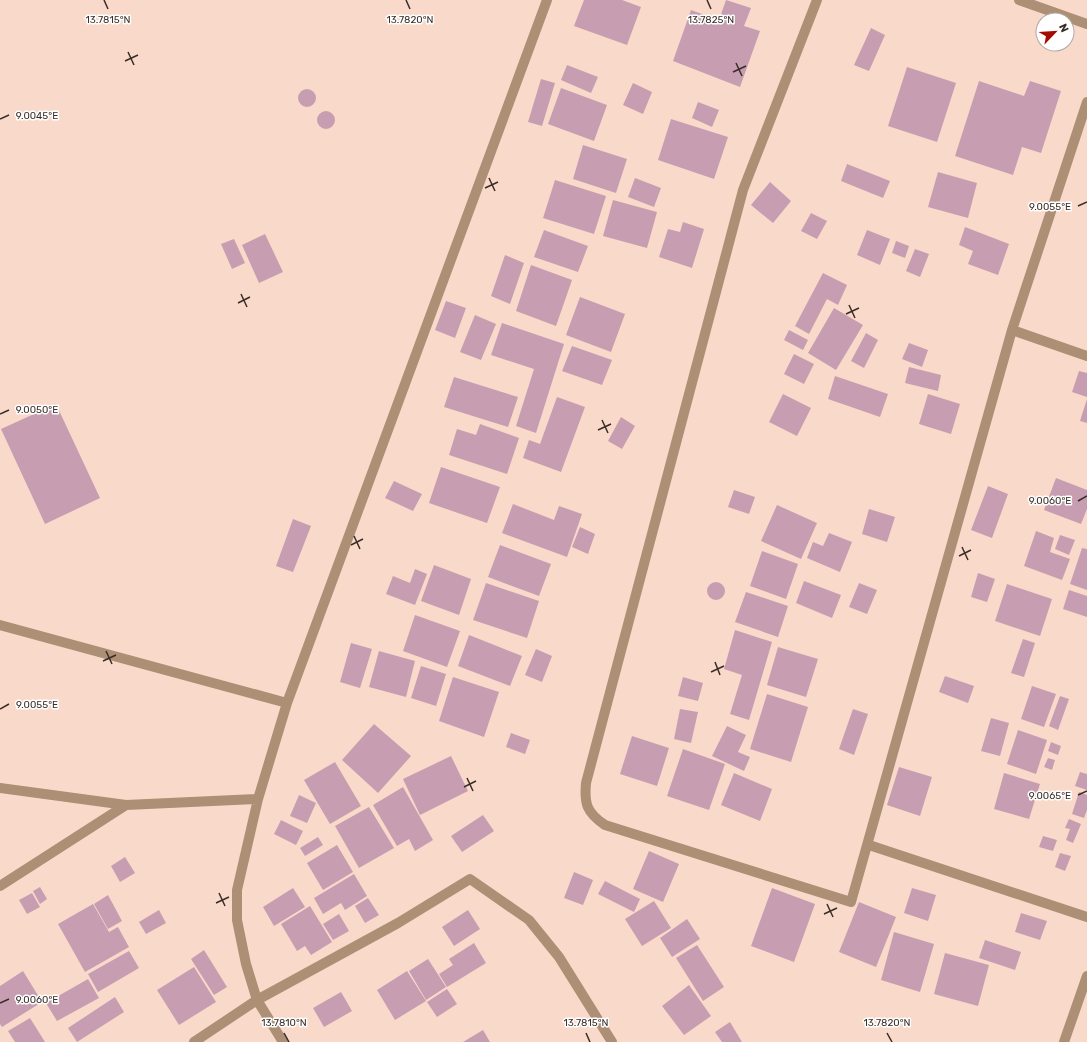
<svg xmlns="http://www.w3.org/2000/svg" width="1087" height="1042" font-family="Rubik,sans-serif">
	<rect width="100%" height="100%" fill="#f9d9ca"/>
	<!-- building -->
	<path fill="#c79eb1" d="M584,0h38l19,7 -14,38 -53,-19z
		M726,0l25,8 -7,18 16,5 -20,56 -67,-26 18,-51 28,10z
		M871,28l14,7 -16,36 -15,-6z
		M567,65l31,12 -7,16 -30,-13z
		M907,67l49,16 -19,59 -49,-16z
		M541,79l14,4 -13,43 -14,-4z
		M979,81l45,15 6,-15 31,10 -20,62 -19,-6 -9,28 -58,-19z
		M633,83l19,9 -9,22 -20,-9z
		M561,88l46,17 -13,36 -46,-17z
		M298 98a9 9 0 1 1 18 0a9 9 0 1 1-18 0Z
		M698,102l21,8 -7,17 -20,-9z
		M317 120a9 9 0 1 1 18 0a9 9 0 1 1-18 0Z
		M671,119l57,18 -14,42 -56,-19z
		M583,145l44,14 -11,34 -43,-14z
		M847,164l43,17 -7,17 -42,-17z
		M938,172l39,11 -9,35 -40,-11z
		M635,178l26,10 -7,19 -26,-10z
		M555,180l51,16 -12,38 -51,-16z
		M770,182l21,19 -18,22 -22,-18z
		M613,200l44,12 -10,36 -44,-12z
		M811,213l16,8 -10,18 -16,-8z
		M683,222l21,7 -12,39 -33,-11 9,-28 12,3z
		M965,227l44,17 -11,31 -30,-11 5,-13 -14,-6z
		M544,230l44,16 -10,26 -44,-15z
		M867,230l23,9 -10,26 -23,-10z
		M265,234l18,38 -24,11 -17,-38z
		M234,239l11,24 -13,6 -11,-25z
		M896,241l13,5 -4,12 -13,-5z
		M915,249l14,5 -9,23 -14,-6z
		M505,255l19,8 -14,41 -19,-8z
		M531,265l41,15 -16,46 -40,-15z
		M823,273l24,12 -9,20 -11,-6 -18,35 -14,-8z
		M580,297l45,17 -14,38 -45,-17z
		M446,301l20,7 -11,30 -20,-8z
		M834,308l29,17 -27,45 -28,-17z
		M475,315l21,9 -15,36 -21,-8z
		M502,323l62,21 -28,89 -20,-7 18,-57 -43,-14z
		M789,330l19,10 -5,10 -19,-10z
		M866,333l12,7 -14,28 -13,-7z
		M909,343l19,7 -6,17 -20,-8z
		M572,346l40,14 -10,25 -40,-14z
		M794,354l20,10 -10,20 -20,-10z
		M909,367l32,8 -3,16 -33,-8z
		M1079,371l8,2v24l-15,-5z
		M835,376l53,18 -8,23 -52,-18z
		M454,377l64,20 -10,30 -64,-20z
		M783,394l28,14 -14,28 -28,-14z
		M928,394l32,10 -9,30 -32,-10z
		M557,397l28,10 -24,65 -38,-14 6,-18 11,4z
		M1087,399v24l-7,-2z
		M56,404l44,94 -55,26 -44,-95z
		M621,417l14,9 -13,23 -14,-8z
		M480,424l39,14 -12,36 -58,-19 8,-26 19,6z
		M441,467l59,20 -13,36 -58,-20z
		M1056,478l31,12v19l-6,15 -37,-14z
		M394,481l28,13 -9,17 -28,-13z
		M988,486l20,8 -16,44 -21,-8z
		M734,490l21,7 -6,17 -21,-7z
		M513,504l41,16 5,-14 23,8 -15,43 -65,-24z
		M777,505l40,18 -16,36 -40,-18z
		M869,509l26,8 -8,25 -25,-8z
		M293,519l18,7 -18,46 -17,-6z
		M580,527l15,7 -7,20 -16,-7z
		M1036,531l18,7 -4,14 20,7 -8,21 -38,-14z
		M829,533l23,9 -12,30 -33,-14 6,-16 10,4z
		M1060,535l15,5 -6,15 -14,-6z
		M500,545l51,19 -12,32 -51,-19z
		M1082,548l5,1v41l-17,-6z
		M762,551l36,13 -12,35 -36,-13z
		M434,565l37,14 -12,36 -38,-14z
		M415,569l12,5 -12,31 -29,-11 7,-18 17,7z
		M978,573l17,6 -8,23 -16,-5z
		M804,581l37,14 -9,23 -36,-15z
		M707 591a9 9 0 1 1 18 0a9 9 0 1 1-18 0Z
		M486,583l53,18 -12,37 -54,-18z
		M859,583l18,7 -10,24 -18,-7z
		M1007,584l45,15 -12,37 -45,-15z
		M1069,590l18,6v21l-24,-8z
		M746,592l42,14 -10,31 -43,-15z
		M415,615l45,16 -13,36 -44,-16z
		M735,630l37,12 -23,78 -19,-6 12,-39 -18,-6z
		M469,635l53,21 -12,30 -52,-20z
		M1023,639l12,4 -11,34 -13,-4z
		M351,643l21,6 -12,39 -20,-6z
		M778,647l40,12 -12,38 -39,-12z
		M536,649l16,7 -10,26 -17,-7z
		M379,651l36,10 -9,36 -37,-10z
		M421,666l25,8 -10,32 -25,-8z
		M945,676l29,10 -6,17 -29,-11z
		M453,677l46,15 -15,45 -45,-16z
		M683,677l20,6 -5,18 -20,-5z
		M1032,686l24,8 -12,33 -23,-8z
		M767,694l41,13 -17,55 -41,-13z
		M1060,696l9,3 -11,31 -9,-4z
		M680,709l18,3 -7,31 -17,-4z
		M853,709l15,5 -14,41 -15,-6z
		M991,718l18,5 -9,33 -19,-5z
		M374,724l37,32 -33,37 -36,-33z
		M727,726l19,9 -8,17 12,5 -6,14 -32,-15z
		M1018,730l29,10 -11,34 -29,-10z
		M511,733l19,7 -5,14 -19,-7z
		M632,736l37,12 -12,38 -37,-12z
		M1051,742l10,4 -3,9 -10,-4z
		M683,749l42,15 -16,46 -42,-14z
		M451,756l17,35 -48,24 -17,-36z
		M1048,758l7,2 -3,10 -8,-3z
		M335,762l26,44 -31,18 -26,-44z
		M899,767l33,10 -12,39 -33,-11z
		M1080,772l7,2v16l-12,-4z
		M734,773l38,16 -12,32 -39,-16z
		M1004,773l36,11 -11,35 -35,-10z
		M403,787l30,53 -18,11 -6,-12 -12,7 -24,-41z
		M1079,792l8,3v15l-3,8 -12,-4z
		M299,795l17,8 -9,20 -17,-7z
		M369,807l25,41 -35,20 -24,-42z
		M483,815l11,16 -32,21 -11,-16z
		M1069,819l12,5 -8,19 -7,-3 4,-11 -5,-1z
		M281,820l22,11 -7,14 -22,-11z
		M1043,836l14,4 -4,11 -14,-4z
		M318,837l5,8 -18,11 -5,-8z
		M337,845l16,27 -30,18 -16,-27z
		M649,851l30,13 -16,38 -30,-13z
		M1060,853l11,3 -6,15 -10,-4z
		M125,857l10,16 -15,9 -9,-16z
		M574,872l19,8 -10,25 -19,-7z
		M354,874l13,22 -22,14 -4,-7 -18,11 -9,-16z
		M605,881l35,18 -6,13 -36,-18z
		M40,887l7,12 -7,5 -7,-13z
		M293,888l12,19 -31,19 -11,-19z
		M772,888l43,16 -21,58 -43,-16z
		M912,888l24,7 -8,26 -24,-8z
		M32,893l8,14 -13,7 -8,-14z
		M108,895l14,26 -14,8 -14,-25z
		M368,898l11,17 -14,8 -10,-17z
		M654,901l17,27 -29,18 -17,-27z
		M859,902l37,15 -20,50 -37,-15z
		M93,904l16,28 9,-5 11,20 -44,25 -27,-48z
		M310,906l22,36 -21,13 -6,-9 -8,5 -16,-27z
		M159,910l7,13 -20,11 -7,-12z
		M468,910l12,19 -26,17 -12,-19z
		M1021,913l26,8 -7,19 -25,-8z
		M339,914l10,17 -16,9 -10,-16z
		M687,919l13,20 -28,18 -12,-19z
		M894,932l40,12 -14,48 -39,-12z
		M985,940l36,12 -6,18 -36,-12z
		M474,943l12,20 -39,24 -8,-13 14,-9 -4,-6z
		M697,945l27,42 -21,14 -27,-43z
		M204,950l23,37 -13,8 -23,-36z
		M129,951l10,17 -41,24 -10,-18z
		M945,953l44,12 -11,41 -44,-12z
		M428,959l18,28 -20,13 -17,-29z
		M194,967l22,35 -37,23 -22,-35z
		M23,971l19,31 -40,25 -2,-3v-38z
		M407,971l19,30 -31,19 -18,-30z
		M88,979l11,19 -42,23 -11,-18z
		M689,985l22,31 -27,19 -22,-29z
		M447,989l10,15 -20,13 -10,-15z
		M341,992l11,19 -28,16 -11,-19z
		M115,997l9,15 -47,30 -9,-14z
		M30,1018l15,24h-30l-7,-11z
		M730,1022l12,20h-20l-7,-10z
		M483,1030l7,12h-27z"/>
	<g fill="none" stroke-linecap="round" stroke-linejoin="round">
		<!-- minor -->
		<path stroke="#ac8f74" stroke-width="10" d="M817,0l-74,190 -157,593c-2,21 1,30 19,42l246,77 161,-572 75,-228
			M1012,330l75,26
			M0,625l287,78 260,-703
			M0,788l126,17 132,-6
			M869,845l218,72
			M0,886l126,-81
			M194,1042l63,-42 141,-77 72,-44 59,41 30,37 53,85
			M283,1042l-26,-42 -11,-36 -9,-44v-30l21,-91 29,-96
			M1064,1042l23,-66"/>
		<!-- tertiary -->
		<path stroke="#ac8f74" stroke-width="10" d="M1019,0l68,24"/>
	</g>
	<!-- ticks -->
	<path fill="none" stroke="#392d27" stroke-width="1.5" d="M104,0l4,9M406,0l4,9M707,0l4,9M128,52l6,13M125,61l13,-6M736,63l6,13M733,72l13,-6M0,119l9,-4M489,178l6,13M485,188l13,-6M1078,206l9,-4M241,294l6,13M238,303l12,-6M849,305l6,13M846,314l13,-6M0,414l9,-4M602,420l6,13M598,430l13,-6M1078,501l9,-5M354,536l6,13M351,545l12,-6M962,547l6,13M959,556l12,-6M106,651l6,13M103,661l13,-6M715,662l5,13M711,672l13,-6M0,709l9,-5M467,778l6,13M464,787l12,-6M1078,795l9,-4M219,893l6,13M216,903l13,-6M827,904l6,13M824,914l13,-6M0,1003l9,-4M284,1033l5,9M586,1033l4,9M887,1033l5,9"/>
	<g font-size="10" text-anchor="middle" fill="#392d27" stroke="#fff" stroke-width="3" stroke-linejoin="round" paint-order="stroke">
		<text x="108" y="23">13.7815°N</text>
		<text x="410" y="23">13.7820°N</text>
		<text x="711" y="23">13.7825°N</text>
		<text x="37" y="119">9.0045°E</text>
		<text x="1050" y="210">9.0055°E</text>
		<text x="37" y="413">9.0050°E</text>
		<text x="1050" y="504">9.0060°E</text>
		<text x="37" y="708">9.0055°E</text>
		<text x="1050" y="799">9.0065°E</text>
		<text x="37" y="1003">9.0060°E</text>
		<text x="284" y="1026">13.7810°N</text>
		<text x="586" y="1026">13.7815°N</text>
		<text x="887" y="1026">13.7820°N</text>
	</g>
	<!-- north arrow -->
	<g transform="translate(1055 32) rotate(65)"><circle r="19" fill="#ffffff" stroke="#b0aba9"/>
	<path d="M0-3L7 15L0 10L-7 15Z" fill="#a30e00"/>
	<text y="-6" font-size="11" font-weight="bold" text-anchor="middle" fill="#392d27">N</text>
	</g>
</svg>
